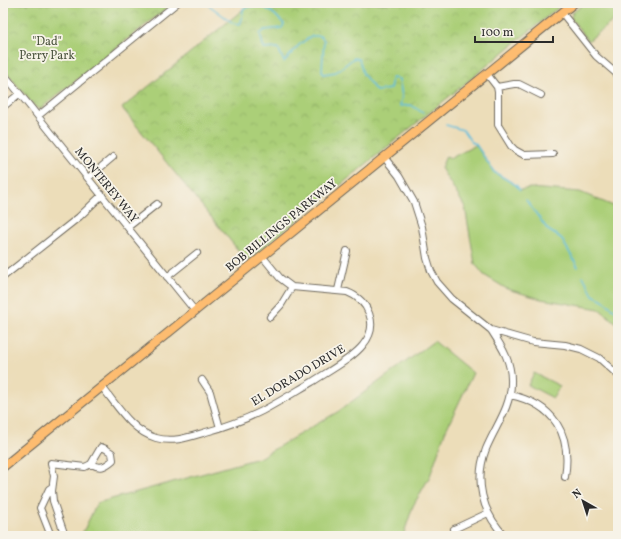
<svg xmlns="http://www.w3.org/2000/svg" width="621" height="539" font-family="Vollkorn,serif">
	<defs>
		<pattern id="park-crowns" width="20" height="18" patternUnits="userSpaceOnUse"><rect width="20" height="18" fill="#abcf78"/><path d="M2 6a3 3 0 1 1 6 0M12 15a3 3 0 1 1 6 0" fill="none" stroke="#93b268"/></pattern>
	</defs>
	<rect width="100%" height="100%" fill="#f7f3e8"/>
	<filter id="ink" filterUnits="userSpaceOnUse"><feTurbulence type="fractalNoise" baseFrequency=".025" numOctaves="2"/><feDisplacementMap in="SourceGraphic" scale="8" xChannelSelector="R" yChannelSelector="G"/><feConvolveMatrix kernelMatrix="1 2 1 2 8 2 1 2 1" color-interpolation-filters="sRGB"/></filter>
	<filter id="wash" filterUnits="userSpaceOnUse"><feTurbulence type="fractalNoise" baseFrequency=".012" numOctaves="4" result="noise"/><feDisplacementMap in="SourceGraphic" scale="16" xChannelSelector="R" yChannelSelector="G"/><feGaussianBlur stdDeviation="0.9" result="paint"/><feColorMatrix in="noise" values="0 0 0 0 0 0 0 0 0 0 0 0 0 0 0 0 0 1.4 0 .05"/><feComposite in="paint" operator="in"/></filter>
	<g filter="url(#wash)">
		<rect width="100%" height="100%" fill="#ecddb9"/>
		<!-- grass -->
		<path fill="#abcf78" stroke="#6b7d52" d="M585,3h33v14l-30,24 -17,-23 1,-5z
			M476,145l18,27 22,13 4,5 10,-2 50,4 38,16v116l-19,-15 -58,-10 -34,-10 -23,-14 -9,-11 -10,-57 -24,-39 5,-12 5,2z
			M434,341l39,32 -28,59 -15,44 -17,30 -10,30h-320l-1,-2 15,-31 162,-45 80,-47z
			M534,373l26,13 -7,12 -25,-13z"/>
		<!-- park -->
		<path fill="url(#park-crowns)" stroke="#6b7d52" d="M3,3h170l-133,106 -5,-2 -32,-39z
			M251,3h313l-317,258 -125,-153z"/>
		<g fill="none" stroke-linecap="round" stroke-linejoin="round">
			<!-- stream -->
			<path stroke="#5fbedd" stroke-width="1.5" d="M206,3l27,20 7,1 2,-5 1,-10c18,-9 29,2 41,15l-2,4 -17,2 -5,4 4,15 14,-1 6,14 15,-17 12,-9h9l4,4 -2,30 1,4 13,-2 18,-14 5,1 4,15 13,17 14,-2 2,-11 7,1 3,17 -2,10 11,-1 12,8
				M446,125l17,5 9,13h3l19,29 22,13 4,5
				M526,200l22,30 13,8 17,29
				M583,276l10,19 10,5 15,13"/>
		</g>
	</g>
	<g filter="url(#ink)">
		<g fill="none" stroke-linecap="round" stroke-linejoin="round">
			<defs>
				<path id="minor" d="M562,13l34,43 22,19
					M3,73l192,238
					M487,74l10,13 1,5v33l13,21 4,4 9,5 29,-1
					M497,87l17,-3h5l22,11
					M3,107l16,-13
					M38,116l139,-113
					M384,157l15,19 15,26 8,25 5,31 4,13 6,11 15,17 39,31 42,12 32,3 16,4 18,9 19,17
					M88,178l25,-21
					M128,227l29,-23
					M3,277l76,-60 23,-22
					M167,277l30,-24
					M338,290l9,-39
					M270,317l11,-12 11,-18
					M491,330c11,17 21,32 20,53 0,24 -16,44 -25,66 -12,31 -4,64 19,87
					M202,380l8,12 10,36
					M102,387c15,18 29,44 54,51 17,5 33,-1 50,-6 19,-5 38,-12 56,-21 17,-9 33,-19 50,-29 15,-10 40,-23 51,-37 17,-20 5,-45 -16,-53l-55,-5 -12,-9 -18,-22
					M510,395c44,9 62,39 55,82
					M454,529l34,-16
					M51,536l-11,-28 9,-19 3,-2
					M65,536l-12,-35 -1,-10 2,-15 -3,-13 34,4 6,-3 10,-17 5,2 6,4 1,7c-8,7 -13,9 -22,4"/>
				<path id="major" d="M3,467l571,-464"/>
			</defs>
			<!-- minor casing -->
			<use href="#minor" stroke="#6f695d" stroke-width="8"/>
			<!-- major casing -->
			<use href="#major" stroke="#6f695d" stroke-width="10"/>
			<!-- minor -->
			<use href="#minor" stroke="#fff" stroke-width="6"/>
			<!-- major -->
			<use href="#major" stroke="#fdbc70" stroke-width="8"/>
		</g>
	</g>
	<g text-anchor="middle" stroke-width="3.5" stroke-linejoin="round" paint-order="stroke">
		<!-- park labels -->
		<g font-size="12" fill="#4b543e" stroke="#f7f3e8">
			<text x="47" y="45">"Dad"<tspan x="47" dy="14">Perry Park</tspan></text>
		</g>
		<!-- street labels -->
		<g font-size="12" fill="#2b2b2b" stroke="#f7f3e8">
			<text transform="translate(107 185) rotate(51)" y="4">MONTEREY WAY</text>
			<text transform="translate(281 225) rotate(-39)" y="4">BOB BILLINGS PARKWAY</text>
			<text transform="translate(298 375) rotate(-31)" y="4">EL DORADO DRIVE</text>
		</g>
	</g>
	<!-- margin -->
	<rect width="621" height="539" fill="none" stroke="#f7f3e8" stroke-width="16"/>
	<!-- north arrow -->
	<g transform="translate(583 501) rotate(321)" stroke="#f7f3e8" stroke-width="3" paint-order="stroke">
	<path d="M0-3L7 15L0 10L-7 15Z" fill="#2b2b2b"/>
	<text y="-6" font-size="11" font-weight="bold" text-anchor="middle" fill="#2b2b2b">N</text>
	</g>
	<!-- scale -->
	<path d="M475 36v6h78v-6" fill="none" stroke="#2b2b2b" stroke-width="2"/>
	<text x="481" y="36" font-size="12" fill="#2b2b2b" stroke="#f7f3e8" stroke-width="3" paint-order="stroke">100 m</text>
</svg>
